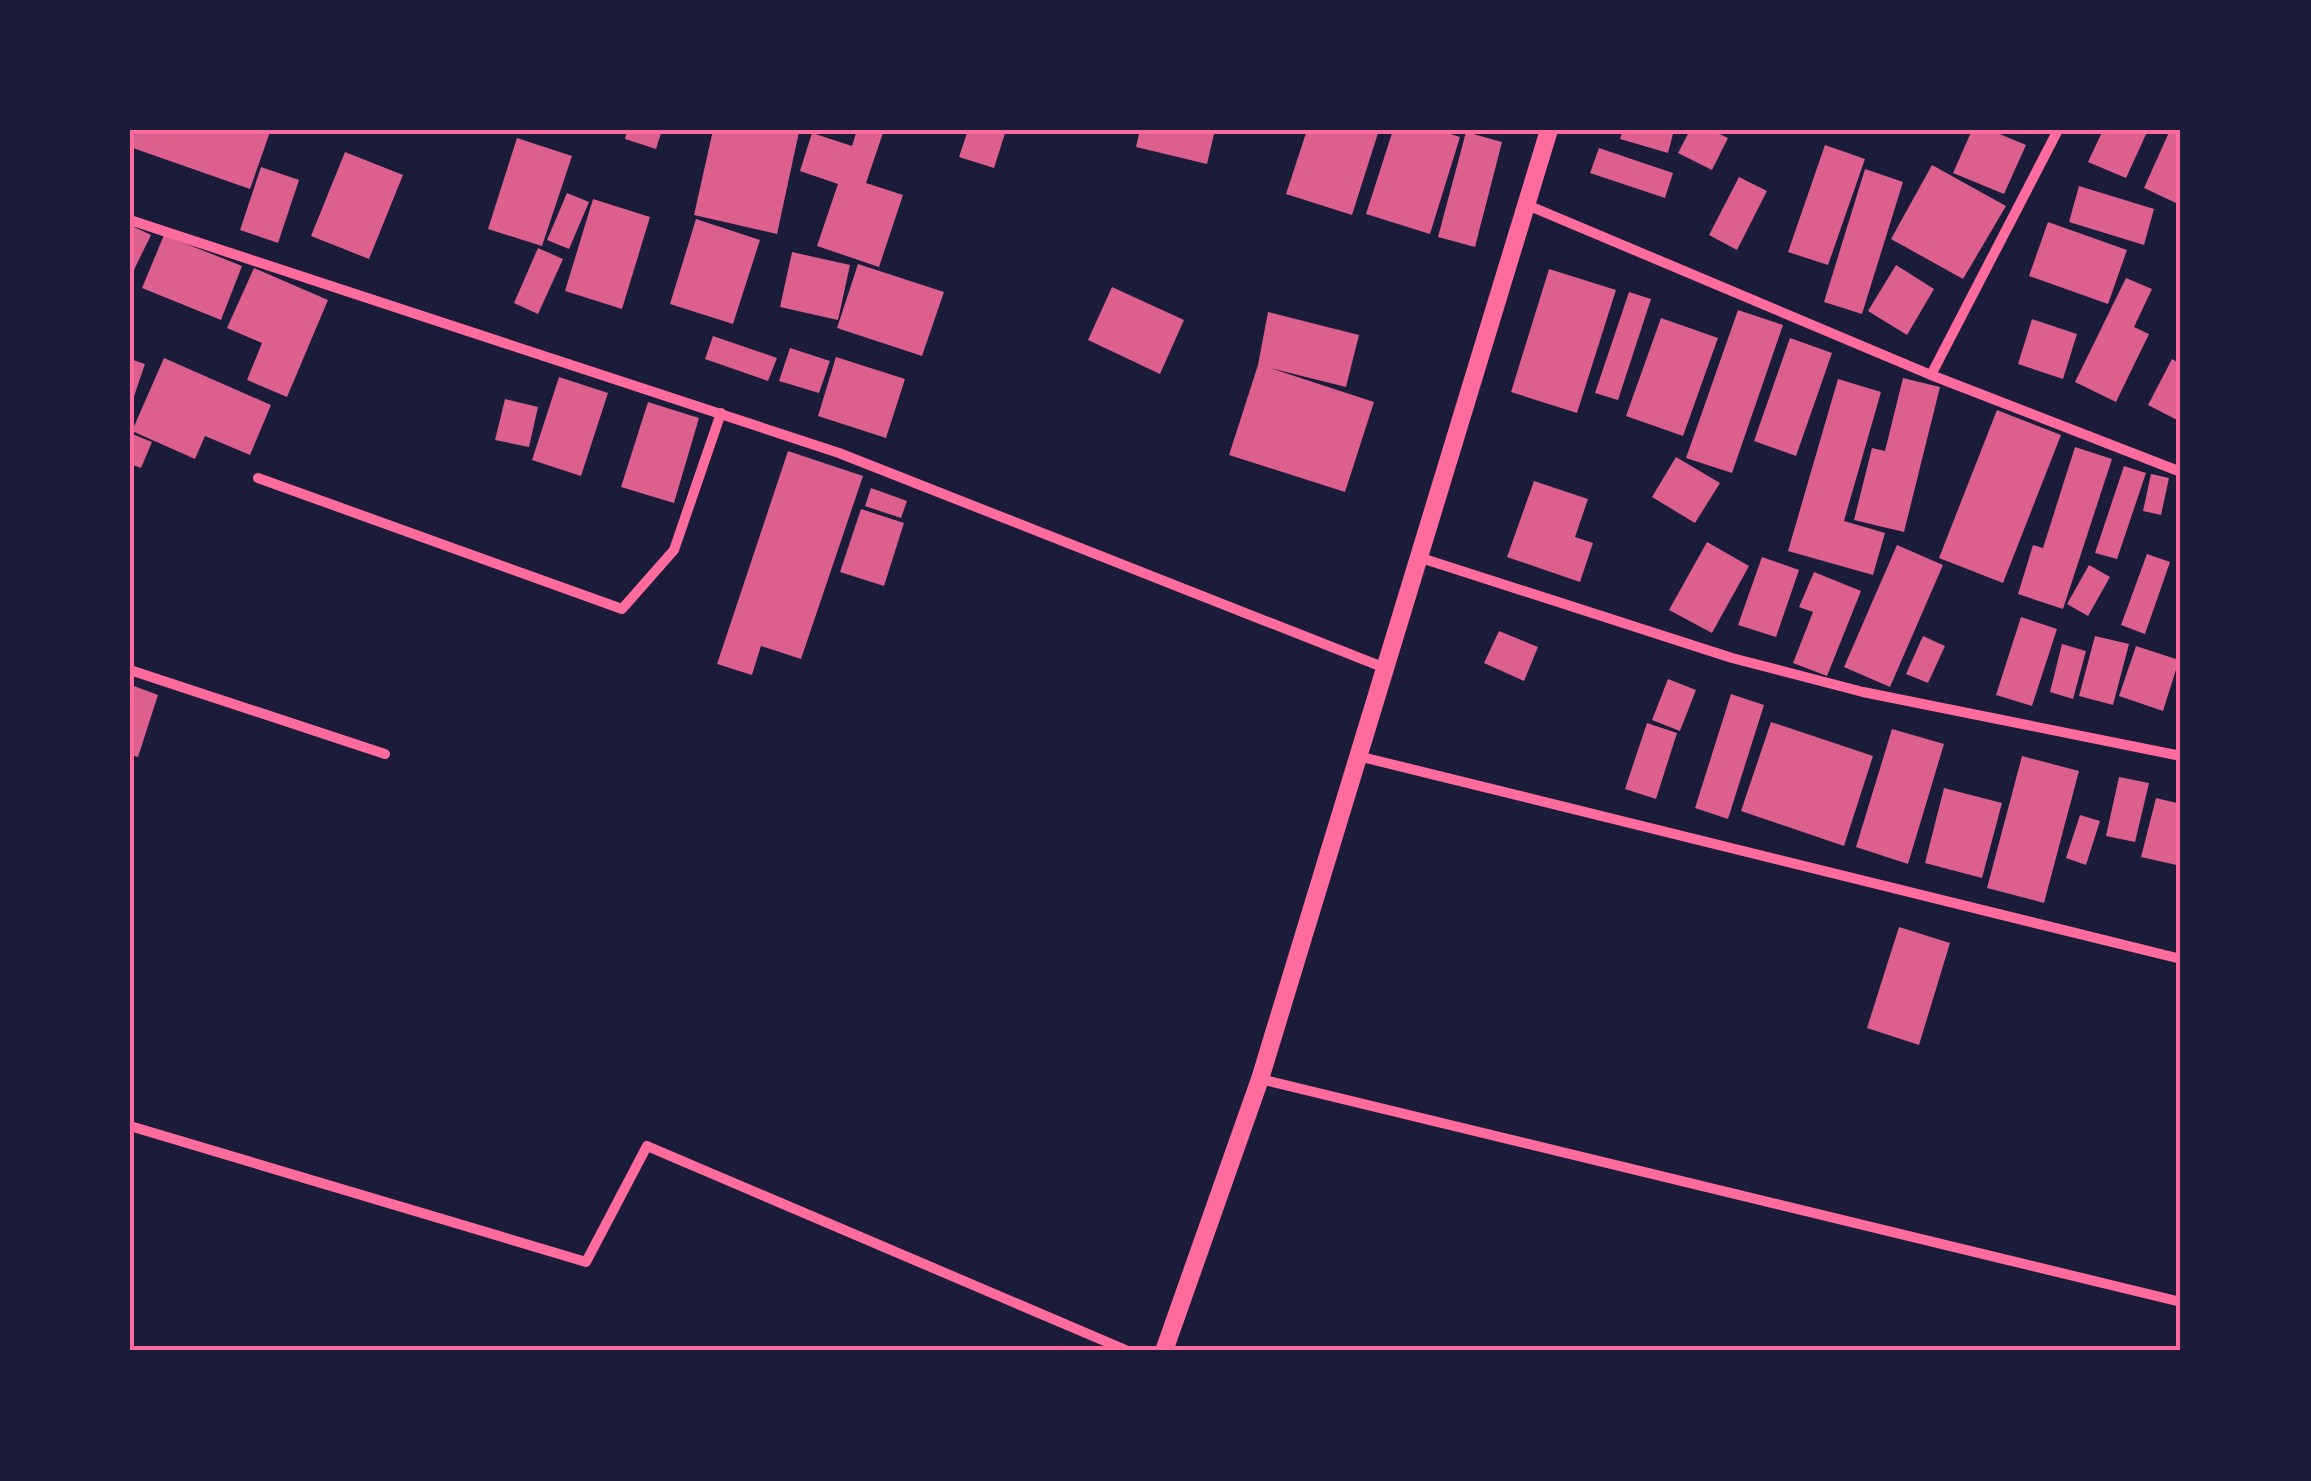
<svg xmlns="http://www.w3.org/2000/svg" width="2311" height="1481" font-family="'Noto Sans',sans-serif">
	<rect width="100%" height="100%" fill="#1b1b3a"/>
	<!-- building -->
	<path fill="#dd5f8e" d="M136,130h129l5,2 -20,57 -120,-42z
		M627,130h35l-6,19 -31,-10z
		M713,130l86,2 -22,102 -83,-19z
		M857,130h27l-18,53 37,12 -24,72 -62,-21 21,-62 -38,-13 12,-38 40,13z
		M968,130h38l-12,38 -35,-11z
		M1140,130h75l-8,34 -71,-17z
		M1307,130h72l-27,85 -66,-21z
		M1393,130h45l22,7 -30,97 -64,-20z
		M1623,130h51l-6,23 -48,-14z
		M1690,130h21l17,8 -16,32 -34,-17z
		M1972,130h18l36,15 -22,49 -51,-21z
		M2103,130h45l-22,48 -38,-16z
		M2170,130h11v61l-5,12 -32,-15z
		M1466,132l36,10 -27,105 -37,-10z
		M517,138l55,18 -30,90 -54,-17z
		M1825,145l40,14 -37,106 -40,-13z
		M1599,148l74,25 -8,25 -75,-25z
		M345,152l58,23 -34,84 -58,-23z
		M1932,165l74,41 -43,73 -72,-40z
		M261,167l38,13 -21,63 -38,-13z
		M1865,169l38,13 -41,132 -38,-12z
		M1739,177l28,14 -30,59 -28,-15z
		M2079,186l75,23 -10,36 -75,-23z
		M567,193l22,9 -20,47 -22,-9z
		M593,199l57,18 -28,92 -57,-18z
		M696,219l64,21 -27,84 -63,-20z
		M2048,222l79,28 -19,54 -79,-28z
		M130,225l21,10 -21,43z
		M164,235l78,31 -21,54 -79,-32z
		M538,248l25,11 -25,55 -24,-11z
		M792,252l58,13 -12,55 -58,-13z
		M858,264l86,28 -22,64 -85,-28z
		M1896,265l38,24 -27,46 -39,-24z
		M254,268l74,32 -41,97 -40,-17 15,-37 -35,-15z
		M1549,269l67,21 -39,123 -66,-21z
		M2126,278l26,11 -18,38 15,7 -33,68 -41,-20z
		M1112,287l72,33 -24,54 -72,-34z
		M1629,292l22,7 -33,101 -23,-7z
		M1738,310l45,15 -51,148 -46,-15z
		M1268,312l91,23 -13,52 -76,-19 104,34 -29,90 -116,-37 29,-90z
		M1661,318l57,20 -35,98 -57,-20z
		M2032,319l45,15 -14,45 -45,-15z
		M713,336l64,22 -9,23 -63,-22z
		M1790,338l42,15 -36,103 -42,-15z
		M790,348l40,13 -11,32 -40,-12z
		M836,357l69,22 -19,59 -68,-22z
		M164,358l107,47 -21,50 -45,-19 -10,23 -63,-28z
		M130,359l15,5 -14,41h-1z
		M2172,359l9,5v58l-33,-17z
		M559,377l49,16 -27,83 -49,-16z
		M1903,378l37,9 -36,145 -50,-12 18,-72 13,3z
		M1838,379l43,13 -37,129 41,12 -12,42 -85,-24z
		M505,399l33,8 -9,40 -34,-7z
		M648,402l51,16 -25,85 -53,-16z
		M1997,410l64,25 -58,148 -64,-25z
		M130,433l22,9 -11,26 -11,-4z
		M2075,447l37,12 -49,150 -45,-15 15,-49 10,3z
		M788,451l75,25 -62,183 -40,-13 -9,29 -35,-11z
		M1676,457l44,26 -25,40 -43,-26z
		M2124,466l22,7 -29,86 -22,-6z
		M2151,474l18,4 -8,37 -18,-4z
		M1534,481l54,18 -13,38 18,6 -13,39 -73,-25z
		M871,488l36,13 -6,17 -36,-12z
		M861,509l43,14 -20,63 -44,-14z
		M1707,542l42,24 -37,67 -43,-23z
		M1897,545l46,20 -53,122 -46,-20z
		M2147,554l23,8 -25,72 -24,-9z
		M1762,557l37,13 -23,67 -38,-12z
		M2089,565l21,12 -22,39 -21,-12z
		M1814,572l47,19 -34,85 -34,-13 20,-51 -14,-5z
		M2021,617l36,12 -25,77 -36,-11z
		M1499,631l39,16 -14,34 -40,-18z
		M1923,636l22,10 -17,37 -22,-9z
		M2095,636l34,8 -16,61 -34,-9z
		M2062,644l24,7 -13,48 -23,-7z
		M2136,646l43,14 -16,51 -44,-15z
		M1668,679l28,11 -16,41 -28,-11z
		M134,686l24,9 -20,62 -8,-2z
		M1731,694l33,11 -36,114 -33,-11z
		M1771,722l102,34 -29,90 -103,-35z
		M1647,723l30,10 -21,66 -31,-10z
		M1892,729l52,15 -36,120 -52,-17z
		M2022,756l57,15 -35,132 -57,-15z
		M2119,777l30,6 -14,59 -29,-6z
		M1944,788l58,15 -20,75 -57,-15z
		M2156,798l25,6v62l-40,-9z
		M2080,815l20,6 -14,44 -20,-7z
		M1899,927l51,16 -31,102 -52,-17z"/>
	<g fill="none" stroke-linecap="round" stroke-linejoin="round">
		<!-- minor -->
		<path stroke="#ff6b9d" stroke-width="10" d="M1525,204l406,171 250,97
			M130,220l709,233 546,215
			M1931,375l127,-245
			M258,478l364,131 52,-59 47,-137
			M1418,557l314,101 131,34 318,64
			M130,670l255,84
			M1358,756l823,203
			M1260,1079l921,223
			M130,1126l456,136 61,-116 481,205"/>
		<!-- tertiary -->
		<path stroke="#ff6b9d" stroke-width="18" d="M1164,1351l96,-272 289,-949"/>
	</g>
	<!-- border -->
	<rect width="2311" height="1481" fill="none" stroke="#1b1b3a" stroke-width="265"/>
	<rect x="132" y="132" width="2046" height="1216" fill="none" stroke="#ff6b9d" stroke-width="4"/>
</svg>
